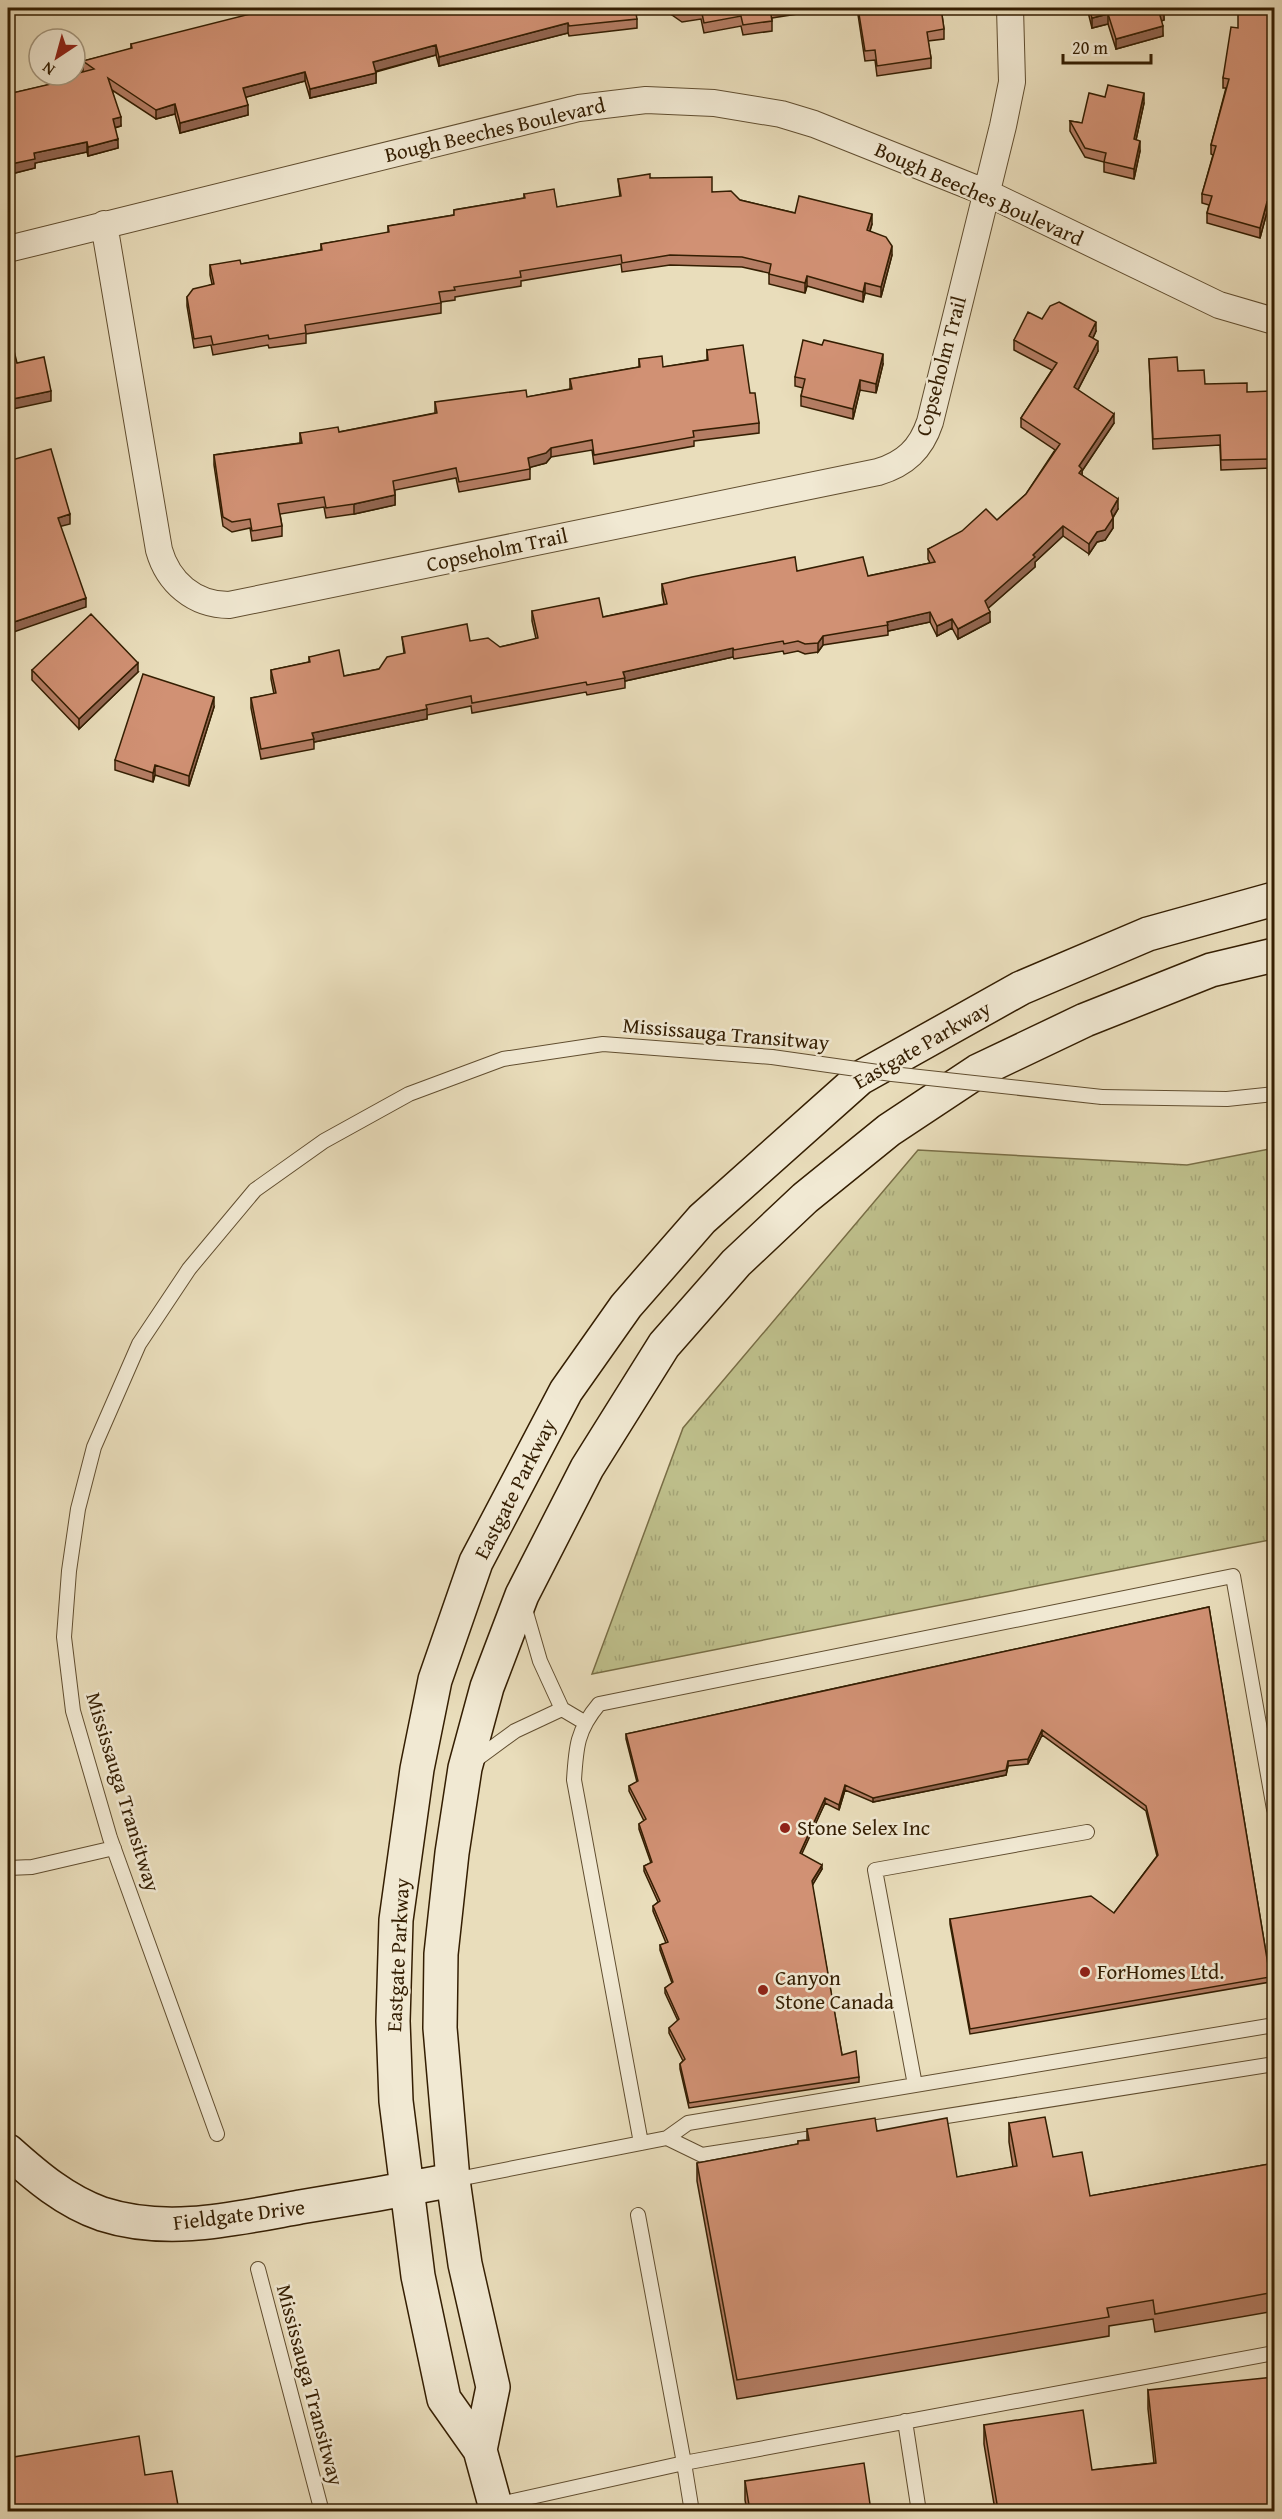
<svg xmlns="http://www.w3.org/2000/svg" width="1282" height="2519" font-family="'Gentium Book Plus',serif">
	<defs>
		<pattern id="grass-tufts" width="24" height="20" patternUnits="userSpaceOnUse" patternTransform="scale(1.5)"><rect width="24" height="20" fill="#bebf8b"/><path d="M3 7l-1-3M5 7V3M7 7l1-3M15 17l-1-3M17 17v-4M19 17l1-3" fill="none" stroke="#a4a476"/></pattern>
	</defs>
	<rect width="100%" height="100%" fill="#e9ddbb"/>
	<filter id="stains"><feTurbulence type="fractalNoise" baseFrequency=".00333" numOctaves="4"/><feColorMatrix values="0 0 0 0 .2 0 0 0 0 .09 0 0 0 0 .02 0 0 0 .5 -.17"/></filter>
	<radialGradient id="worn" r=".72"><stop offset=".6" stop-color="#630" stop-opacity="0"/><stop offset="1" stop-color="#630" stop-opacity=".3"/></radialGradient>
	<!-- grass -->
	<path fill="url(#grass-tufts)" stroke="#796e46" stroke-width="1.5" d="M1274,1148v391l-682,135 91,-246 235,-278 269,15z"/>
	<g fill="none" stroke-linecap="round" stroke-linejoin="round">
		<defs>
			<path id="lane" d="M1102,1097l125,2 47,-5
				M525,1609l15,52 22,48 22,13
				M474,1761l41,-30 47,-22
				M8,1868l24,-1 82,-19
				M915,2085l-40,-215 212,-38
				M859,2130l415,-66
				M217,2134l-107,-296 -37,-127 -9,-74 5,-66 9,-62 16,-62 45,-103 50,-75 66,-79 69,-49 85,-47 94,-35 100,-15 169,13
				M667,2138l21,-15 586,-98
				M641,2143l-67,-363c2,-33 3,-50 25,-76l634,-128 41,233
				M453,2180l214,-42 35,17 123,-19
				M638,2215l46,248 590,-110
				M258,2269l64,243
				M905,2421l14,91
				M495,2505l189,-42 8,49"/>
			<path id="street" d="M104,224l55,326c9,32 35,55 70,55l649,-133c27,-8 43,-23 52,-50l73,-296 9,-44 -2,-74
				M8,249l571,-141 67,-8 68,3 67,11 33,10 173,69 232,112 55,16"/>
			<path id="secondary" d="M8,2151c28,25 57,50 94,63 65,21 132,5 198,-7 51,-8 102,-17 153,-27
				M480,2450l13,-63 -28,-123 -12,-84 -13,-152 1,-74 11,-101 13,-85 22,-81 35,-92 65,-127 77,-123 72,-82 69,-65 84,-68 89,-59 107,-51 126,-50 63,-15
				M497,2512l-17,-62 -36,-51 -26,-123 -22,-175 -3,-80 3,-101 21,-151 18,-89 41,-118 90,-171 60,-85 76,-87 158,-141 161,-90 127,-54 126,-35"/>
		</defs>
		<!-- lane casing -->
		<use href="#lane" stroke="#614e30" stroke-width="16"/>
		<!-- street casing -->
		<use href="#street" stroke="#614e30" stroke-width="28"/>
		<!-- secondary casing -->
		<use href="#secondary" stroke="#341e02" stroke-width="36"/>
		<!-- lane -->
		<use href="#lane" stroke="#f1e9d3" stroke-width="14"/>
		<!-- street -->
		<use href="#street" stroke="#f1e9d3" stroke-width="26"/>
		<!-- secondary -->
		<use href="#secondary" stroke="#f1e9d3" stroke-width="33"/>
		<defs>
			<path id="lane-bridge" d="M772,1057l120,17 210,23"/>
		</defs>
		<!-- lane-bridge casing -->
		<use href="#lane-bridge" stroke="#614e30" stroke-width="16" stroke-linecap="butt"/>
		<!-- lane-bridge -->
		<use href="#lane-bridge" stroke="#f1e9d3" stroke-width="14"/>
	</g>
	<!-- wall -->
	<path fill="#b47d64" stroke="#341e02" stroke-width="1.5" d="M662,8h135v6l-25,4v13l-29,4 -2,-9 -37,7 -3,-14 -19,3z
		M857,8h84l3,21v10l-16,2 3,17v10l-54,8 -2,-16 -10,1z
		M1087,8h76l1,12 -3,1 2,15 -47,13 -8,-25 -16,4z
		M1275,8v105l-5,16 5,1v84l-8,-2 -7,26 -53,-15v-10l2,-8 -7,-2v-9l11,-39 -2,-1v-9l15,-57h-3v-10l15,-50z
		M637,19v9l-68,8 -1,-3 -129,33 -3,-11 -60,17v11l-66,15 -5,-17 -59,16 2,18 -68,18 -5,-19 -19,5 -44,-29 9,36 -6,2 3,20 -30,8 -1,-4 -52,11v5l-24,6 -3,-17v-63l62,-14v-5l13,-4v-10l48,-12v-5z
		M1105,97l39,6 -8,37 4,11 -6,28 -30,-7v-10l-19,-5 -15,-26v-10l12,2z
		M650,178l62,14 28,8 55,13 77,11 -2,7 22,24 -11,42 -16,-4 -2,9 -56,-16 -2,7 -36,-9v-11l-27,-6 -72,-2 -48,7 -1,-8 -100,17v5l-66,11v3l-14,2v11l-135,21v9l-37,5 -1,-3 -55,10 -2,-10 -17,3 -7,-42v-9l25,-13 -2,-9v-10l31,-1 80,-14v-6l67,-11v-7l66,-11v-5l70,-12v-4l33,13 63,-10 -2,-18z
		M1042,319l54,12 -3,7 5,13 -20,39 36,33 -32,48v4l36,34 -5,9v10l-8,12 -8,2 -8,12 -26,-18 -28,26v5l-47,41 2,14 -32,17 -6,-11 -15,8 -7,-14 -42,9v4l-65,10 -5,7 -13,2 -7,-3 -14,3 -1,-3 -49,8 -1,-2 -108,24v7l-38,7 -1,-3 -114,21 -1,-7 -44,9v4l-113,23v7l-53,10 -10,-51v-10l23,-4 -3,-15v-9l38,-8v-5l35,19 35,-7 25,-16 -2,-16 68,4 30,6 36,-8 -4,-18v-10l71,6 61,-13 -2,-11v-9l135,-13 71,5 62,-13 -2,-4v-10l69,-29 29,-26 29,-44 -34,-23v-9l31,-48 -38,-20v-10z
		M707,350l43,43 9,30v10l-65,8v5l-100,18 -2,-14 -41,7 -5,6 -16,4v12l-71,13 -3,-14 -61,12v15l-41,9 -28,4 -2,-11 -44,7 2,12v10l-30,5 -2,-13 -18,4 -9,-6 -9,-61v-10l86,-12v-10l39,-1 96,-19v-11l92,-5 43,-8v-10l69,-12v-8l24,8 44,-7z
		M1149,359l29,12 27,13 42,8 28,11v65l-54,2 -1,-25 -67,4z
		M883,364l-7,29 -16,-3 -7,29 -52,-13v-10l2,-8 -8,-2v-9z
		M32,670l106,2 -59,57 -47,-49z
		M214,707l-25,79 -34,-11 -2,7 -38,-12v-10z
		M1209,1607l61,370v5l-300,52 -20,-110v-5l164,-6 43,-57 -11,-45 -104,-76 -14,29 -20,2 -2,9 -133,27 -28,-12 -6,20 -14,-7 -24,51 21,15 -10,16 30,170 17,22v5l-170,26 -9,-39v-5l3,-3 -14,-28v-5l9,-7 -13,-28v-5l7,-5 -12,-33v-5l6,-2 -13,-32v-5l5,-4 -14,-31v-5l7,-3 -12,-34v-5l5,-3 -15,-30v-5l8,-4 -11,-43v-5z
		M1009,2123l44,34 37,39 185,-33v148l-120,21 -2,-13 -44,7v10l-372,63 -40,-218v-18l101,-19v-3l9,-1v-11l70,2 80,46 56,-10 -4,-25z
		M1148,2390l127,121 -280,-1 -11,-66v-19l108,45 62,-7 -6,-54z
		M745,2481l126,30h-124l-2,-11z"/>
	<!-- shaded-wall -->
	<path fill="#926651" stroke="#341e02" stroke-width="1.5" d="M1164,10v10l-5,2v-10z
		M1108,14v10l-16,4v-10z
		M568,23v10l-129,33v-9z
		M1163,26v10l-47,13v-10z
		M436,45v10l-63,17v-10z
		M305,72v9l-62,17v-10z
		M376,73v10l-66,15v-9z
		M1144,93v10l-10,46v-10z
		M1275,103v10l-7,25v-9z
		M175,104v10l-19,5v-9z
		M248,105v10l-68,18v-10z
		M121,117v9l-8,2v-9z
		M118,139v9l-30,8v-9z
		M1140,141v10l-6,28v-10z
		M87,142v10l-52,11v5l-24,6v-10l23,-11z
		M1267,202v10l-7,26v-10z
		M872,214v10l-5,16v-10z
		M892,246v9l-11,42v-10z
		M807,276v10l-2,7v-10z
		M865,283v10l-2,9v-10z
		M1096,322v9l-7,15v-10z
		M1098,341v10l-24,46v-10z
		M883,354v10l-7,29v-9z
		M860,380v10l-7,29v-10z
		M51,391v10l-43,9v-10z
		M1114,414v9l-32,48v7l-3,5v-17z
		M551,448v9l-5,6 -18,5v-10z
		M395,495v10l-41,9v-10z
		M1118,499v10l-7,11v-9z
		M70,514v10l-12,3v-9z
		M1113,518v10l-8,12 -8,2 -8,12v-10l8,-12z
		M1063,526v10l-28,26v5l-50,44v-10z
		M86,598v9l-78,27v-10z
		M930,612v10l-42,9 -1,-9z
		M990,612v10l-32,17v-10z
		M952,619v9l-15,8v-10z
		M823,636v9l-5,7v-9z
		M733,648v9l-108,24 -2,-9z
		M138,663v9l-59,57v-10z
		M214,697v10l-25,79v-10z
		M427,709v10l-113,23 -2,-9z
		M155,765v10l-2,7v-9z
		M1042,1730v5l-14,29v-5z
		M1008,1761v5l-2,9 -133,27v-4z
		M845,1785v5l-6,20v-5z
		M825,1798v5l-25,55v-5z
		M822,1865v4l-10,17v-5z"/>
	<!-- building -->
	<path fill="#d19174" stroke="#341e02" stroke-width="1.5" d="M274,8h361l2,11 -68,7 -1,-3 -129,34 -3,-12 -63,17 3,11 -66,16 -5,-17 -62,16 5,17 -68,18 -5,-19 -19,6 -48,-32 13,39 -8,2 5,20 -30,8 -1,-5 -53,11 1,6 -24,5 -3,-17v-53l64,-15 -2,-4h5v-1l19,-5 -11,-8 49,-13 -1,-4z
		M675,8h101h-6l2,13 -29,4 -2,-9 -37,7 -3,-14 -19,4z
		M858,8h83l3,21 -17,3 4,26 -54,8 -2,-16 -10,1z
		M1089,8h74l1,2 -5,2 4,14 -47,13 -8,-25 -16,4z
		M1238,8h37v95l-7,26 7,1v74l-8,-2 -7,26 -53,-15 5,-17 -10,-2 14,-48 -5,-1 18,-66 -6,-1 8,-51 7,1z
		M1108,85l36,8 -10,46 6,2 -6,28 -30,-7 2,-9 -21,-5 -15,-27 12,2 7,-30 16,4z
		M650,174v4l62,-1v15l19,-1 9,9 55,13 4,-17 73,18 -5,16 19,7 6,9 -11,41 -16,-4 -2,9 -56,-16 -2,7 -36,-9 2,-10 -29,-7 -72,-2 -48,8 -1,-8 -101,16 1,6 -67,10 1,3 -16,2 2,11 -136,22 1,8 -37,6 -1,-4 -55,10 -2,-9 -17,3 -7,-42 6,-8 21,-5 -4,-19 30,-5 1,4 81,-14 -1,-6 68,-12 -1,-6 66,-11v-5l71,-12 -1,-4 30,-5 3,18 64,-11 -3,-17z
		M1059,302l37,20 -7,14 9,5 -24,46 40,27 -35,52 3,3 -3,4 39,26 -7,12 2,7 -8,12 -8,2 -8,12 -26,-18 -30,29 2,2 -50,44 5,11 -32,17 -6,-10 -15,7 -7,-14 -43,10 1,3 -65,11 -5,7 -13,1 -7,-3 -14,3 -1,-3 -49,9 -1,-2 -110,24 2,6 -38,7 -1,-3 -114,21 -1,-7 -45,9 1,4 -115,24 2,6 -53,10 -10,-51 25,-5 -5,-23 39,-8 -1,-5 30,-7 5,26 35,-7 8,-12 18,-4 -3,-16 65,-13 3,17 18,-3 12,9 38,-9 -6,-27 67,-13 4,19 64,-13 -5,-20 30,-7 103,-20 2,14 66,-14 5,19 67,-14 -7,-13 34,-18 24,-22 11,11 29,-26 34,-50 -39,-26 36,-55 -43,-23 14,-28 14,7 8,-13z
		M8,327l9,36 27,-6 7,34 -43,9z
		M803,340l19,5 2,-5 59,14 -7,30 -16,-4 -7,29 -52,-13 4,-17 -10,-2z
		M743,345l7,48h5l4,30 -66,8 1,6 -100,18 -2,-15 -41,8 -5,5 -18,5 2,11 -71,13 -3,-14 -63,13 2,14 -41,9 -28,4 -2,-11 -46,7 4,22 -30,5 -2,-12 -18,3 -9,-5 -9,-62 88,-12 -2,-10 38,-6 1,5 98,-19 -2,-11 91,-12 1,7 45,-8 -2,-10 70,-12 -1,-8 23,-3 1,11 45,-7 -1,-10z
		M1177,357l1,14 26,-1 1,14 42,-1v9l26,-1v12h2v56l-54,1 -1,-25 -67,4 -4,-80z
		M51,449l19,65 -12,4 28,80 -78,26v-163z
		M91,614l47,49 -59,56 -47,-49z
		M143,674l71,23 -25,79 -34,-11 -2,8 -38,-13z
		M1209,1607l61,370 -300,52 -20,-110 141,-23 23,17 44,-58 -12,-49 -104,-76 -14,29 -20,2 -2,9 -133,28 -28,-13 -6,20 -14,-7 -25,55 22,12 -10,16 30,174 14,-4 3,26 -170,26 -9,-39 5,-5 -16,-31 10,-9 -14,-31 8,-6 -13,-37 8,-3 -15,-36 7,-5 -16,-35 8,-4 -13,-38 7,-5 -17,-33 9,-5 -12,-47z
		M1045,2117l8,40 29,-5 8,44 185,-33v129l-120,22 -2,-14 -46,8 2,9 -372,63 -40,-217 101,-19v-3l11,-1 -2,-11 68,-11 2,13 70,-13 10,59 60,-11 -8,-43z
		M1275,2377v134h-289l12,-1 -14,-85 99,-15 9,60 64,-7 -8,-73z
		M139,2436l6,39 27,-4 7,40h-171v-53z
		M864,2463l7,48h-121l-5,-30z"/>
	<!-- markers -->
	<g fill="#8f2418" stroke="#f1e9d3" stroke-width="2">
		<circle cx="785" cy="1828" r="6"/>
		<circle cx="1085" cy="1972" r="6"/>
		<circle cx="763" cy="1990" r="6"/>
	</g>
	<g text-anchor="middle" stroke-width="5" stroke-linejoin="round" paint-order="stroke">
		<!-- street labels -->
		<g font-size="21" fill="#341e02" stroke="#f1e9d3">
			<text transform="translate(495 130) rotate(-13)" y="7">Bough Beeches Boulevard</text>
			<text transform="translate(979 194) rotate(24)" y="7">Bough Beeches Boulevard</text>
			<text transform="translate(941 366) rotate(-75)" y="7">Copseholm Trail</text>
			<text transform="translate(497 550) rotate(-12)" y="7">Copseholm Trail</text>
			<text transform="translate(726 1034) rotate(5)" y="7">Mississauga Transitway</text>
			<text transform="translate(922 1045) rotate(-30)" y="7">Eastgate Parkway</text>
			<text transform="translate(515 1489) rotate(-63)" y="7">Eastgate Parkway</text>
			<text transform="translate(123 1792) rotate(73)" y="7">Mississauga Transitway</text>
			<text transform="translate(398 1955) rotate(-87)" y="7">Eastgate Parkway</text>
			<text transform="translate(239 2215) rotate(-7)" y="7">Fieldgate Drive</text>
			<text transform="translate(310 2385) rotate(75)" y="7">Mississauga Transitway</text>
		</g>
		<!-- poi labels -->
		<g font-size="21" fill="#341e02" stroke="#f1e9d3" text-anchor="start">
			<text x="797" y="1835">Stone Selex Inc</text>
			<text x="1097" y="1979">ForHomes Ltd.</text>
			<text x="775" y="1985">Canyon<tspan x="775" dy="24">Stone Canada</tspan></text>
		</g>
	</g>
	<!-- margin -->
	<rect width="1282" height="2519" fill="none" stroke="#e9ddbb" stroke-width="30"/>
	<rect x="9" y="9" width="1264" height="2501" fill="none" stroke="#341e02" stroke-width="3"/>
	<rect x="15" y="15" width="1252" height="2489" fill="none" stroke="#341e02" stroke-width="1.5"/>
	<!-- north arrow -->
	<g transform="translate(57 57) rotate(216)"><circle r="28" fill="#f1e9d3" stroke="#a5987f" stroke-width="1.5"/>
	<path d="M0-4.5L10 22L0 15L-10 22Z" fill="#8f2418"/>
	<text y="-9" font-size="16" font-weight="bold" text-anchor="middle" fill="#341e02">N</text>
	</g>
	<!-- scale -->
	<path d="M1063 54v9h88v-9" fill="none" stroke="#341e02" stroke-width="3"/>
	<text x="1072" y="54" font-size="18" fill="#341e02" stroke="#f1e9d3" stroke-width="4.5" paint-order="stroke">20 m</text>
	<rect width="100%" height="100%" filter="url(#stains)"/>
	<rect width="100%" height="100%" fill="url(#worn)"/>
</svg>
